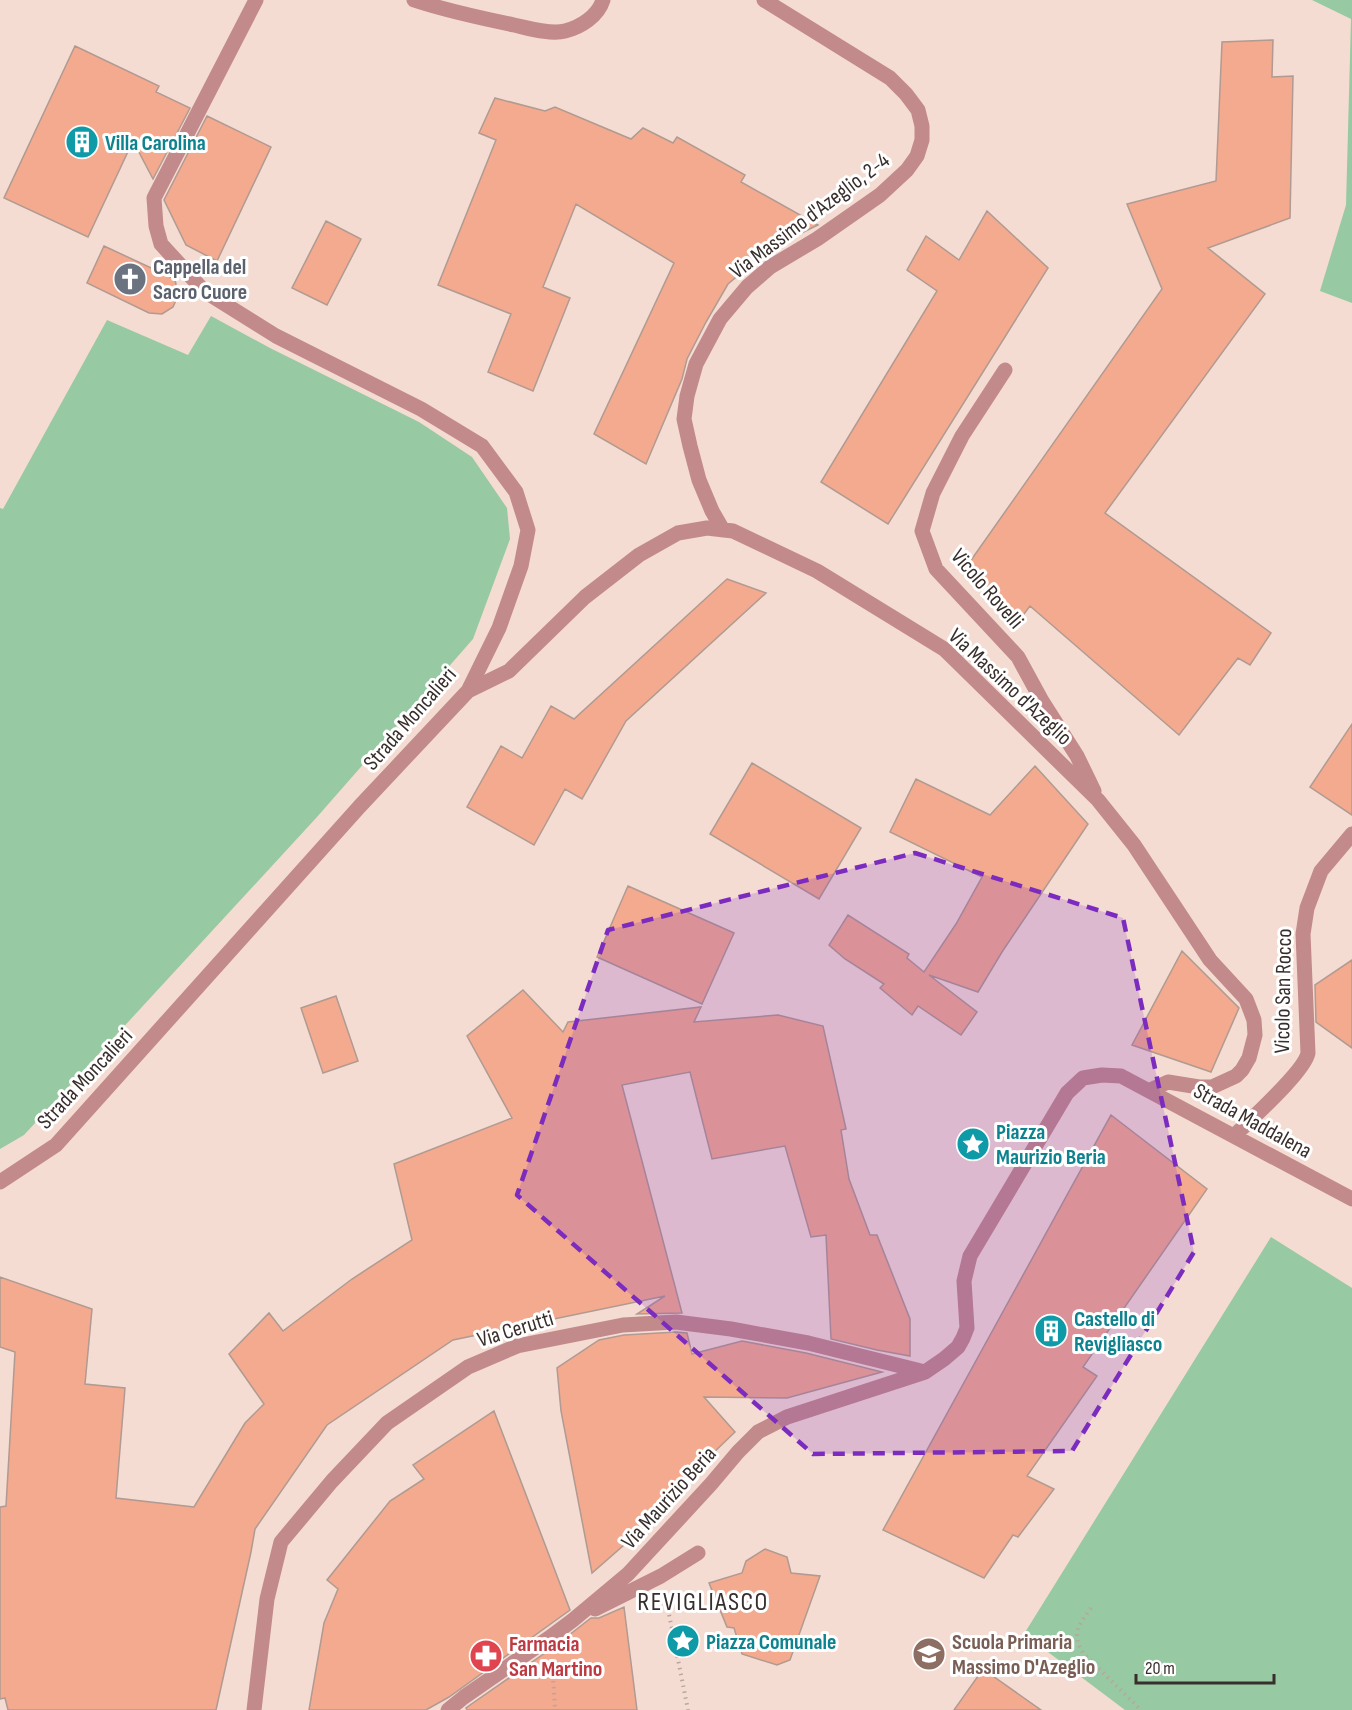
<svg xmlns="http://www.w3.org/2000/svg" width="1352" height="1710" font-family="'Sofia Sans Condensed',sans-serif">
	<rect width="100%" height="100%" fill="#f4dcd3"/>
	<!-- green -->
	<path fill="#97c9a2" d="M1312,0h40v303l-32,-12 26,-86 5,-186z
		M211,316l59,32 149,74 53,35 35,51 3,31 -37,100 -156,178 -293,318 -24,14v-641l3,1 104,-189 81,35z
		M1271,1237l81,51v422h-227l-101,-76z"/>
	<!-- building -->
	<path fill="#f3aa8f" stroke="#b09a91" stroke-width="1.5" d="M1273,40l-1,37 21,-1 -3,142 -82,30 57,46 -160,219 166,120 -21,32 -12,-7 -59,77 -149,-129 -13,17 -48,-60 193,-274 -35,-85 89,-23 6,-139z
		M75,46l84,40 -3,6 34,16 -37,71 -20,-38 -45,96 -84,-39z
		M495,98l50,13 10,-4 76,32 12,-11 30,15 4,-6 68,38 -4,7 77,43 -47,23 -43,36 -22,38 -19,37 -5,20 -36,85 -52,-30 80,-171 -98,-59 -33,83 27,11 -37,93 -45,-19 23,-58 -73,-29 58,-145 -17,-7z
		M207,116l64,31 -54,114 -31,-16 -22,-45z
		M987,211l61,57 -160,256 -67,-42 116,-191 -30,-21 19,-34 33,24z
		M326,221l35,18 -34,66 -35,-17z
		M104,246l71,33 3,17 -5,11 -11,7 -13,-1 -62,-30z
		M727,579l39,14 -140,128 -44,78 -17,-10 -31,56 -67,-38 34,-61 21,12 29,-52 23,13z
		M1352,724v91l-42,-28z
		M752,763l109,65 -42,71 -109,-65z
		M1035,766l53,58 -86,128 -24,40 -49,-17 48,37 -16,23 -43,-29 -6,9 -32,-27 4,-4 -39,-25 -16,-14 19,-30 61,39 -2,4 17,14 32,-48 26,-47 -92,-45 26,-53 74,36z
		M628,886l106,47 -32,71 -105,-47z
		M1182,951l57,57 -28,64 -79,-27z
		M1352,960v88l-36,-26 -1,-37z
		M523,990l40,42 5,-10 133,-15 -7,15 84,-7 45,11 23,103 -5,1 8,49 21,56h7l33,84v37l-33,-6 -46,-11 -5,-104 -15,2 -26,-91 -73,13 -22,-87 -68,13 60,228 -45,1 28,-18 -212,44 -126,85 -72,104 -4,23 -35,158h-208l-3,-12 -5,1v-192l6,-1 9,-154 -15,-5v-70l92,32 -7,75 40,4 -9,110 78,9 51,-84 19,-19 -35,-50 40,-41 14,18 69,-52 60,-39 -18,-76 118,-46 -45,-82z
		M336,996l22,65 -35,12 -22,-65z
		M1111,1115l96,74 -124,178 14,9 -70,100 27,13 -36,48 -5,-2 -29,43 -101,-48z
		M676,1332l11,1 5,21 50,-13 64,12 76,19 -95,26 -83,-1 31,35 -81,78 2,7 -64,56 -31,-162 -4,-43 42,-28 25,-5z
		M494,1411l76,199 -121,87 -23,13h-117l15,-87 14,-34 -11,-9 63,-79 34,-22 -11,-14z
		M765,1549l22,8 4,16 29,3 -30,84 -13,5 -35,-11 -8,-26 -7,-1 -18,-44 33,-10 4,-12z
		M624,1607l13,103h-170l-1,-2 4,-3 85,-59 36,-28h8z
		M983,1669l58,41h-87z"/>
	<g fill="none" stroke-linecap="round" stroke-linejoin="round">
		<!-- path -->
		<path stroke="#b9a69f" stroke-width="4" stroke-dasharray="1.5 4.5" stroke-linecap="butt" d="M1091,1608c-13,18 -20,26 -7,46l57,56
			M668,1609l20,101
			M553,1675l2,35"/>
		<!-- minor -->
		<path stroke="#c28a8a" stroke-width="15" d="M414,0c33,11 66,18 100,25 14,3 37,10 51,6 16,-4 33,-15 38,-31
			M1005,370l-43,66 -29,57 -11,38 14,38 82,88 24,44 35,55 17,35
			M723,530l-11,-19 -13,-31 -9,-34 -6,-27 3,-23 9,-32 24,-45 27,-32 23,-20 47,-28 63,-44 27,-25 10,-14 5,-16v-14l-4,-16 -12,-16 -16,-16 -126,-78
			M468,691l41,-20 76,-74 54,-42 39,-22 29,-5 26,3 84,40 127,78 154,151 36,45 76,115 36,39 8,21 1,15 -6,23 -7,12 -6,6 -24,11h-13l-31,-5 -18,8
			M1235,1135c15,-15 70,-64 73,-82l-5,-119 4,-26 14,-37 31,-37
			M0,1182l56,-37 304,-339 108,-115 31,-63 22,-62 7,-36 -12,-38 -34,-46 -61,-37 -145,-73 -72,-45 -43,-47 -5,-18 -2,-28 102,-198
			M595,1609l66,-33 37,-23
			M254,1710l13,-111 14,-57 51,-61 55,-58 81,-56 49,-21 106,-21 53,-3 55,7 77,14 117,29
			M448,1710l16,-13 85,-59 24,-18 55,-46 83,-90 27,-32 20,-20 29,-15 138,-45 19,-13 14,-12 5,-9 4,-10 -3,-47 6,-25 97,-163 16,-15 19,-3 19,1 231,123"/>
	</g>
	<!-- marked area -->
	<path fill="#7b2cbf" fill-opacity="0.2" stroke="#7b2cbf" stroke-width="4.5" stroke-dasharray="12 8" stroke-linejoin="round" d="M915,853l208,65 71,334 -122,199 -259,3 -296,-259 91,-265z"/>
	<!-- icons -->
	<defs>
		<symbol id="building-disc" viewBox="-11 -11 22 22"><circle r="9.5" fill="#0f9aa8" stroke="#fff"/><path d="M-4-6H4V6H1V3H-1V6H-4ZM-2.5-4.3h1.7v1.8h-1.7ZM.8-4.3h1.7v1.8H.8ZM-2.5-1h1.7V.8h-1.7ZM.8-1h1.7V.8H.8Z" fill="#fff"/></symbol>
		<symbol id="church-disc" viewBox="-11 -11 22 22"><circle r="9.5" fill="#6b7280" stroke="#fff"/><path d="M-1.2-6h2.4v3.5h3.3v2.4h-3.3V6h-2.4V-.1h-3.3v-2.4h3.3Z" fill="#fff"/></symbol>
		<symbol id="sight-disc" viewBox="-11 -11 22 22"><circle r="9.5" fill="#0f9aa8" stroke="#fff"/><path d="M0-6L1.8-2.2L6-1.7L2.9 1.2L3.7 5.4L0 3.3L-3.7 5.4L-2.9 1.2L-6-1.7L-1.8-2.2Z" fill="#fff"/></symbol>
		<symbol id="school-disc" viewBox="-11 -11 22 22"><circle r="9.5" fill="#8d6e63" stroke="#fff"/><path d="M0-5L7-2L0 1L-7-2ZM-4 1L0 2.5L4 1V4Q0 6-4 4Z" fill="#fff"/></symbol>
		<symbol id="pharmacy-disc" viewBox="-11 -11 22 22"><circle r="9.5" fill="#e0444e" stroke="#fff"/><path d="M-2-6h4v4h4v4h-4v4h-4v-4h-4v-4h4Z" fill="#fff"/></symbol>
	</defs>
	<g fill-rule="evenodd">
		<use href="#building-disc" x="63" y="123" width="38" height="38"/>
		<use href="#church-disc" x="111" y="260" width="38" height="38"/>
		<use href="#sight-disc" x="954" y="1125" width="38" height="38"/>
		<use href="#building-disc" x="1032" y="1312" width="38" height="38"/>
		<use href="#sight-disc" x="664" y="1622" width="38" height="38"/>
		<use href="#school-disc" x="910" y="1635" width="38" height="38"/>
		<use href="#pharmacy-disc" x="467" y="1637" width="38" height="38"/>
	</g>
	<g text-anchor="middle" stroke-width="6" stroke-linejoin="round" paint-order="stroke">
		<!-- culture labels -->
		<g font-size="22" font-weight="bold" fill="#0d838f" stroke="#fff" text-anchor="start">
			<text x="105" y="150">Villa Carolina</text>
			<text x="996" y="1139">Piazza<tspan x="996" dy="25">Maurizio Beria</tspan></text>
			<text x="1074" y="1326">Castello di<tspan x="1074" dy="25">Revigliasco</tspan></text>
			<text x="706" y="1649">Piazza Comunale</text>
		</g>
		<!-- street labels -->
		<g font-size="22" fill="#382f2c" stroke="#fff">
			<text transform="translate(809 215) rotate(-37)" y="8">Via Massimo d'Azeglio, 2-4</text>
			<text transform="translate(988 588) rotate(49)" y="8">Vicolo Rovelli</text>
			<text transform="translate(1011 686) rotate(43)" y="8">Via Massimo d'Azeglio</text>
			<text transform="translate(409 718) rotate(-49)" y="8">Strada Moncalieri</text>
			<text transform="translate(1282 991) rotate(-89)" y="8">Vicolo San Rocco</text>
			<text transform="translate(84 1078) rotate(-47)" y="8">Strada Moncalieri</text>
			<text transform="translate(1253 1120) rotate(29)" y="8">Strada Maddalena</text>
			<text transform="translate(515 1328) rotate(-17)" y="8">Via Cerutti</text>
			<text transform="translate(668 1497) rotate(-48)" y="8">Via Maurizio Beria</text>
		</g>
		<!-- worship labels -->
		<g font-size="22" font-weight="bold" fill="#5b616d" stroke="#fff" text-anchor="start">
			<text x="153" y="274">Cappella del<tspan x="153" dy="25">Sacro Cuore</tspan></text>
		</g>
		<!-- education labels -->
		<g font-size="22" font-weight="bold" fill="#785e54" stroke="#fff" text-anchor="start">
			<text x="952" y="1649">Scuola Primaria<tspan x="952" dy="25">Massimo D'Azeglio</tspan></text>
		</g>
		<!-- health labels -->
		<g font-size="22" font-weight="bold" fill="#be3a42" stroke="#fff" text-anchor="start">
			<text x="509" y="1651">Farmacia<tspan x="509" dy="25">San Martino</tspan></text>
		</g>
		<!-- quarter labels -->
		<g font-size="26" letter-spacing="1.5" fill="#382f2c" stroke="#fff">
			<text x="703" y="1610">REVIGLIASCO</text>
		</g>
	</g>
	<!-- scale -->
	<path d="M1136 1674v9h138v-9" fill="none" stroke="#382f2c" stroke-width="3"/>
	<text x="1145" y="1674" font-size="18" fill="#382f2c" stroke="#ffffff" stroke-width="4.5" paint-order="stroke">20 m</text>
</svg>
